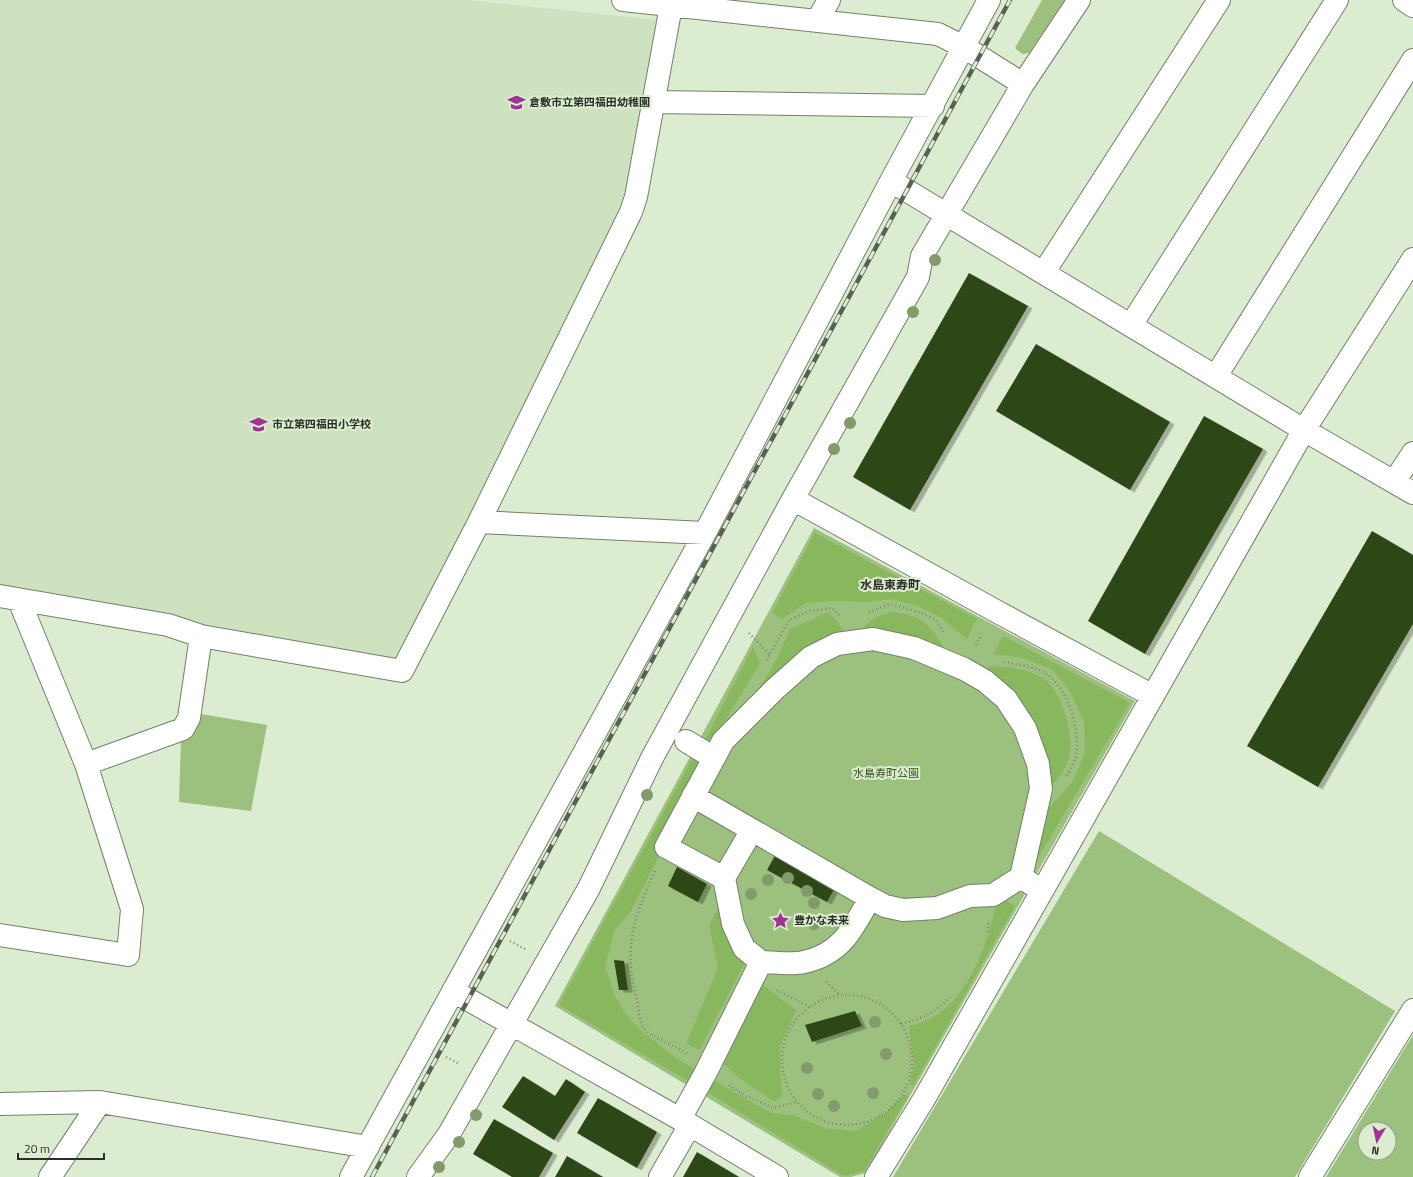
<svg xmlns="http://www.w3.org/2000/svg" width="1413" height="1177" font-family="'Titillium Web','Noto Sans JP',sans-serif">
	<defs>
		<filter id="shadow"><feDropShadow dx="4.5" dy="2.5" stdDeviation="0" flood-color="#0004"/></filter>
	</defs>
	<rect width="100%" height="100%" fill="#dcecd0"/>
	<!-- built -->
	<path fill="#cfe2c0" d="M0,0h468l192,20 -37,189 -57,119 -170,333 -396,-71z"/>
	<!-- green -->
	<path fill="#9cc07d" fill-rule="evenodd" d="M1042,0h23l-36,53 -7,1 -7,-6z
		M814,528l321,173 -269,472 -15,4h-11l-285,-171z
		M201,714l66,11 -16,86 -72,-9 2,-61z
		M1099,831l296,180 -100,166h-402z
		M1413,1035v142h-87zM1365,1129h24v24h-24z"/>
	<!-- forest -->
	<path fill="#88b75d" d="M815,533l162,86 -10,20 -27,-22 -24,-12 -25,-6 -22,3 -35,-1 -28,2 -24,16 -10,-6z
		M829,612l12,15 4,10 -99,74 32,-54 12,-28z
		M890,612c34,3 42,14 58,43l-88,-19c6,-15 15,-19 30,-24z
		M1003,636l127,67 -98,165 11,-54 31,-34 11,-28 -1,-30 -15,-32 -16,-20 -30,-12 -30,-4z
		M753,647l7,16 -37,61 -11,24 -9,-4z
		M995,666c17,2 34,3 49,13 19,13 32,61 24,82 -5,12 -13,21 -21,30l-4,-23 -63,-98z
		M696,752l12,7 -77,152 -16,18 -10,37 9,28 9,16 16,19 37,29 23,14 -9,10 -131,-77z
		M997,900l10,1 8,5 -102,180 -3,-2 4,-20 -5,-38c56,-10 78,-78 88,-126z
		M722,901l24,60 -47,89 -13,-6 32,-76 -9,-43z
		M761,984l35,26 -16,37v23l2,26 -8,5 -32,-21 -24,-21z
		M713,1080l58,33 24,3 33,13 28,2 31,-19 17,-18 4,2 -44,75 -20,5 -134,-82 -1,-6z"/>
	<!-- building -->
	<path fill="#2f4617" filter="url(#shadow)" d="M969,273l59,33 -118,204 -57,-33z
		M1036,344l134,78 -40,68 -134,-79z
		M1204,416l59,33 -118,205 -57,-33z
		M1372,531l41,24v69l-95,163 -71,-41z
		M778,850l59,34 -10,18 -60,-32z
		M677,867l30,17 -9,18 -30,-16z
		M614,960l10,1 4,29h-9z
		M855,1011l7,15 -50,16 -7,-17z
		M523,1076l32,20 11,-17 19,13 -31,48 -52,-33z
		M598,1098l59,34 -20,36 -60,-35z
		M494,1119l59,34 -14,24h-27l-39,-23z
		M697,1152l42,25h-56z
		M567,1156l36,21h-48z"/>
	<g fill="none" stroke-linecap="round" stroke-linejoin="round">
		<defs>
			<path id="minor" d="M623,0l315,34 26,13 59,37
				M1404,0l9,6
				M818,19l11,-19
				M653,102l280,4
				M891,181l413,249 109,63
				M1044,272l175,-272
				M1131,325l206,-325
				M1216,376l197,-316
				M1394,482l19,-29
				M793,499l201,111 159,86
				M479,522l226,11
				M0,596l168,29 33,11
				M686,741l28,17 -48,89 58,31 9,46 11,24 17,14
				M714,758l9,-17 52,-52 36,-32 26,-13 36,-5 41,9 50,21 21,12 21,18 19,29 13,36 3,25 -20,88
				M86,764l97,-35 6,-11 12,-82 201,35 77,-149 152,-310 5,-15 35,-191
				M693,796l177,102
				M724,878l28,-48
				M0,935l128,20 4,-46 -46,-145 -67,-164
				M453,991l227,128 97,58
				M0,1104l100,-2 268,45
				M680,1119l26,-47 55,-110c13,0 30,3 43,0 38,-8 49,-34 66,-64l15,8 18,4 34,-2 33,-12 23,-1 28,-18 12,8
				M50,1177l50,-75
				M351,1177l354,-644 186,-352 98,-181
				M418,1177l31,-43 140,-246 63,-130 141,-259 125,-222 4,-21 101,-172 56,-84
				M660,1177l30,-52
				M876,1177l48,-78 380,-669 109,-171
				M1310,1177l103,-167"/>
		</defs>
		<!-- minor casing -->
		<use href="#minor" stroke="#728168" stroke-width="24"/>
		<!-- path -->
		<path stroke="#7c8673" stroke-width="2.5" stroke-dasharray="1 3" stroke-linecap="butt" d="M869,612l21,-8 29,8 17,8 7,12
			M749,633l20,21
			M976,645l6,-11
			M767,660l22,-40 20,-9 23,-3 9,9
			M1004,662c12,2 34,5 44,13 22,17 32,55 28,82 -2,6 -7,14 -10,20
			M655,871c-22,48 -32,76 -18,129 2,8 2,20 6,27 7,11 33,18 44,27
			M987,932l2,-11
			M510,941l15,8
			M826,982l14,13
			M777,990l33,17
			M782 1060a65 65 0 1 1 130 0a65 65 0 1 1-130 0Z
			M901,1024c20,-5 35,-12 49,-27
			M446,1057l14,7
			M729,1085l15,10 29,13 24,-6"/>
		<!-- minor -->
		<use href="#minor" stroke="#fff" stroke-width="22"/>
		<defs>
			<path id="rail" d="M372,1177l638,-1177"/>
		</defs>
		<!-- rail casing -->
		<use href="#rail" stroke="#596252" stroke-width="4.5"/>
		<!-- rail -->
		<use href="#rail" stroke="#dcecd0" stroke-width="3" stroke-dasharray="9" stroke-linecap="butt"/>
	</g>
	<!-- trees -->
	<g fill="#829a6c">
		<circle cx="935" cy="260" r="6"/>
		<circle cx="913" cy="312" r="6"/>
		<circle cx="850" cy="423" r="6"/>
		<circle cx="834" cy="449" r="6"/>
		<circle cx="647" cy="795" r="6"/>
		<circle cx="788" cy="878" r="6"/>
		<circle cx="768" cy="880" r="6"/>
		<circle cx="807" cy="891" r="6"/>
		<circle cx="751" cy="894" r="6"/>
		<circle cx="814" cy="903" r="6"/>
		<circle cx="814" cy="924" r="6"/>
		<circle cx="875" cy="1022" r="6"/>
		<circle cx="886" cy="1054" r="6"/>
		<circle cx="807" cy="1068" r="6"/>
		<circle cx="873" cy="1093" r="6"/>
		<circle cx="818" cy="1094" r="6"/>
		<circle cx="834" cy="1106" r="6"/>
		<circle cx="476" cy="1115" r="6"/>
		<circle cx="459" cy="1142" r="6"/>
		<circle cx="439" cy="1167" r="6"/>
	</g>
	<!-- icons -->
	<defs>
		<symbol id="school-bare" viewBox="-9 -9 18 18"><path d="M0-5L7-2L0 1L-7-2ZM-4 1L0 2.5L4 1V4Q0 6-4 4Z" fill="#a03494" stroke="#dcecd0" stroke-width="2.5" paint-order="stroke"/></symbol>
		<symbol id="sight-bare" viewBox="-9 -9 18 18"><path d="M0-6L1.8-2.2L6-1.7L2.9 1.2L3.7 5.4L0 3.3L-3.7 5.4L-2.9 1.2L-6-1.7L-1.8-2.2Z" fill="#a03494" stroke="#dcecd0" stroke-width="2.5" paint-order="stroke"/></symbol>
	</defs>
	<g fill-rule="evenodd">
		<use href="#school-bare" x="504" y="90" width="25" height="25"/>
		<use href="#school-bare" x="246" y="412" width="25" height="25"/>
		<use href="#sight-bare" x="768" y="908" width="25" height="25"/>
	</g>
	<g text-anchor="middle" stroke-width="4" stroke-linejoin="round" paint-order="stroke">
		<!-- poi labels -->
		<g font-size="11" font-weight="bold" fill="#2a3025" stroke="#dcecd0" text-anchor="start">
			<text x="529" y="106">倉敷市立第四福田幼稚園</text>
			<text x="272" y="428">市立第四福田小学校</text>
			<text x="794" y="924">豊かな未来</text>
		</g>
		<!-- park labels -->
		<g font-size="11" fill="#39571a" stroke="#dcecd0">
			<text x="886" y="777">水島寿町公園</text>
		</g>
		<!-- neighbourhood labels -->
		<g font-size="12" font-weight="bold" fill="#2a3025" stroke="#dcecd0">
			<text x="890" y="589">水島東寿町</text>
		</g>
	</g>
	<!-- north arrow -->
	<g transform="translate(1377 1141) rotate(189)"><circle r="19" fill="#dcecd0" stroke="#95a18c"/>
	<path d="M0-3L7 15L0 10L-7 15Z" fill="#a03494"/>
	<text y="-6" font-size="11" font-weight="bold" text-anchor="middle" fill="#2a3025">N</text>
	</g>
	<!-- scale -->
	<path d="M18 1153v6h86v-6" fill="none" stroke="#2a3025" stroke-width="2"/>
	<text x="24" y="1153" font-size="12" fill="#2a3025" stroke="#dcecd0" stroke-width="3" paint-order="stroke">20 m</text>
</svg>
